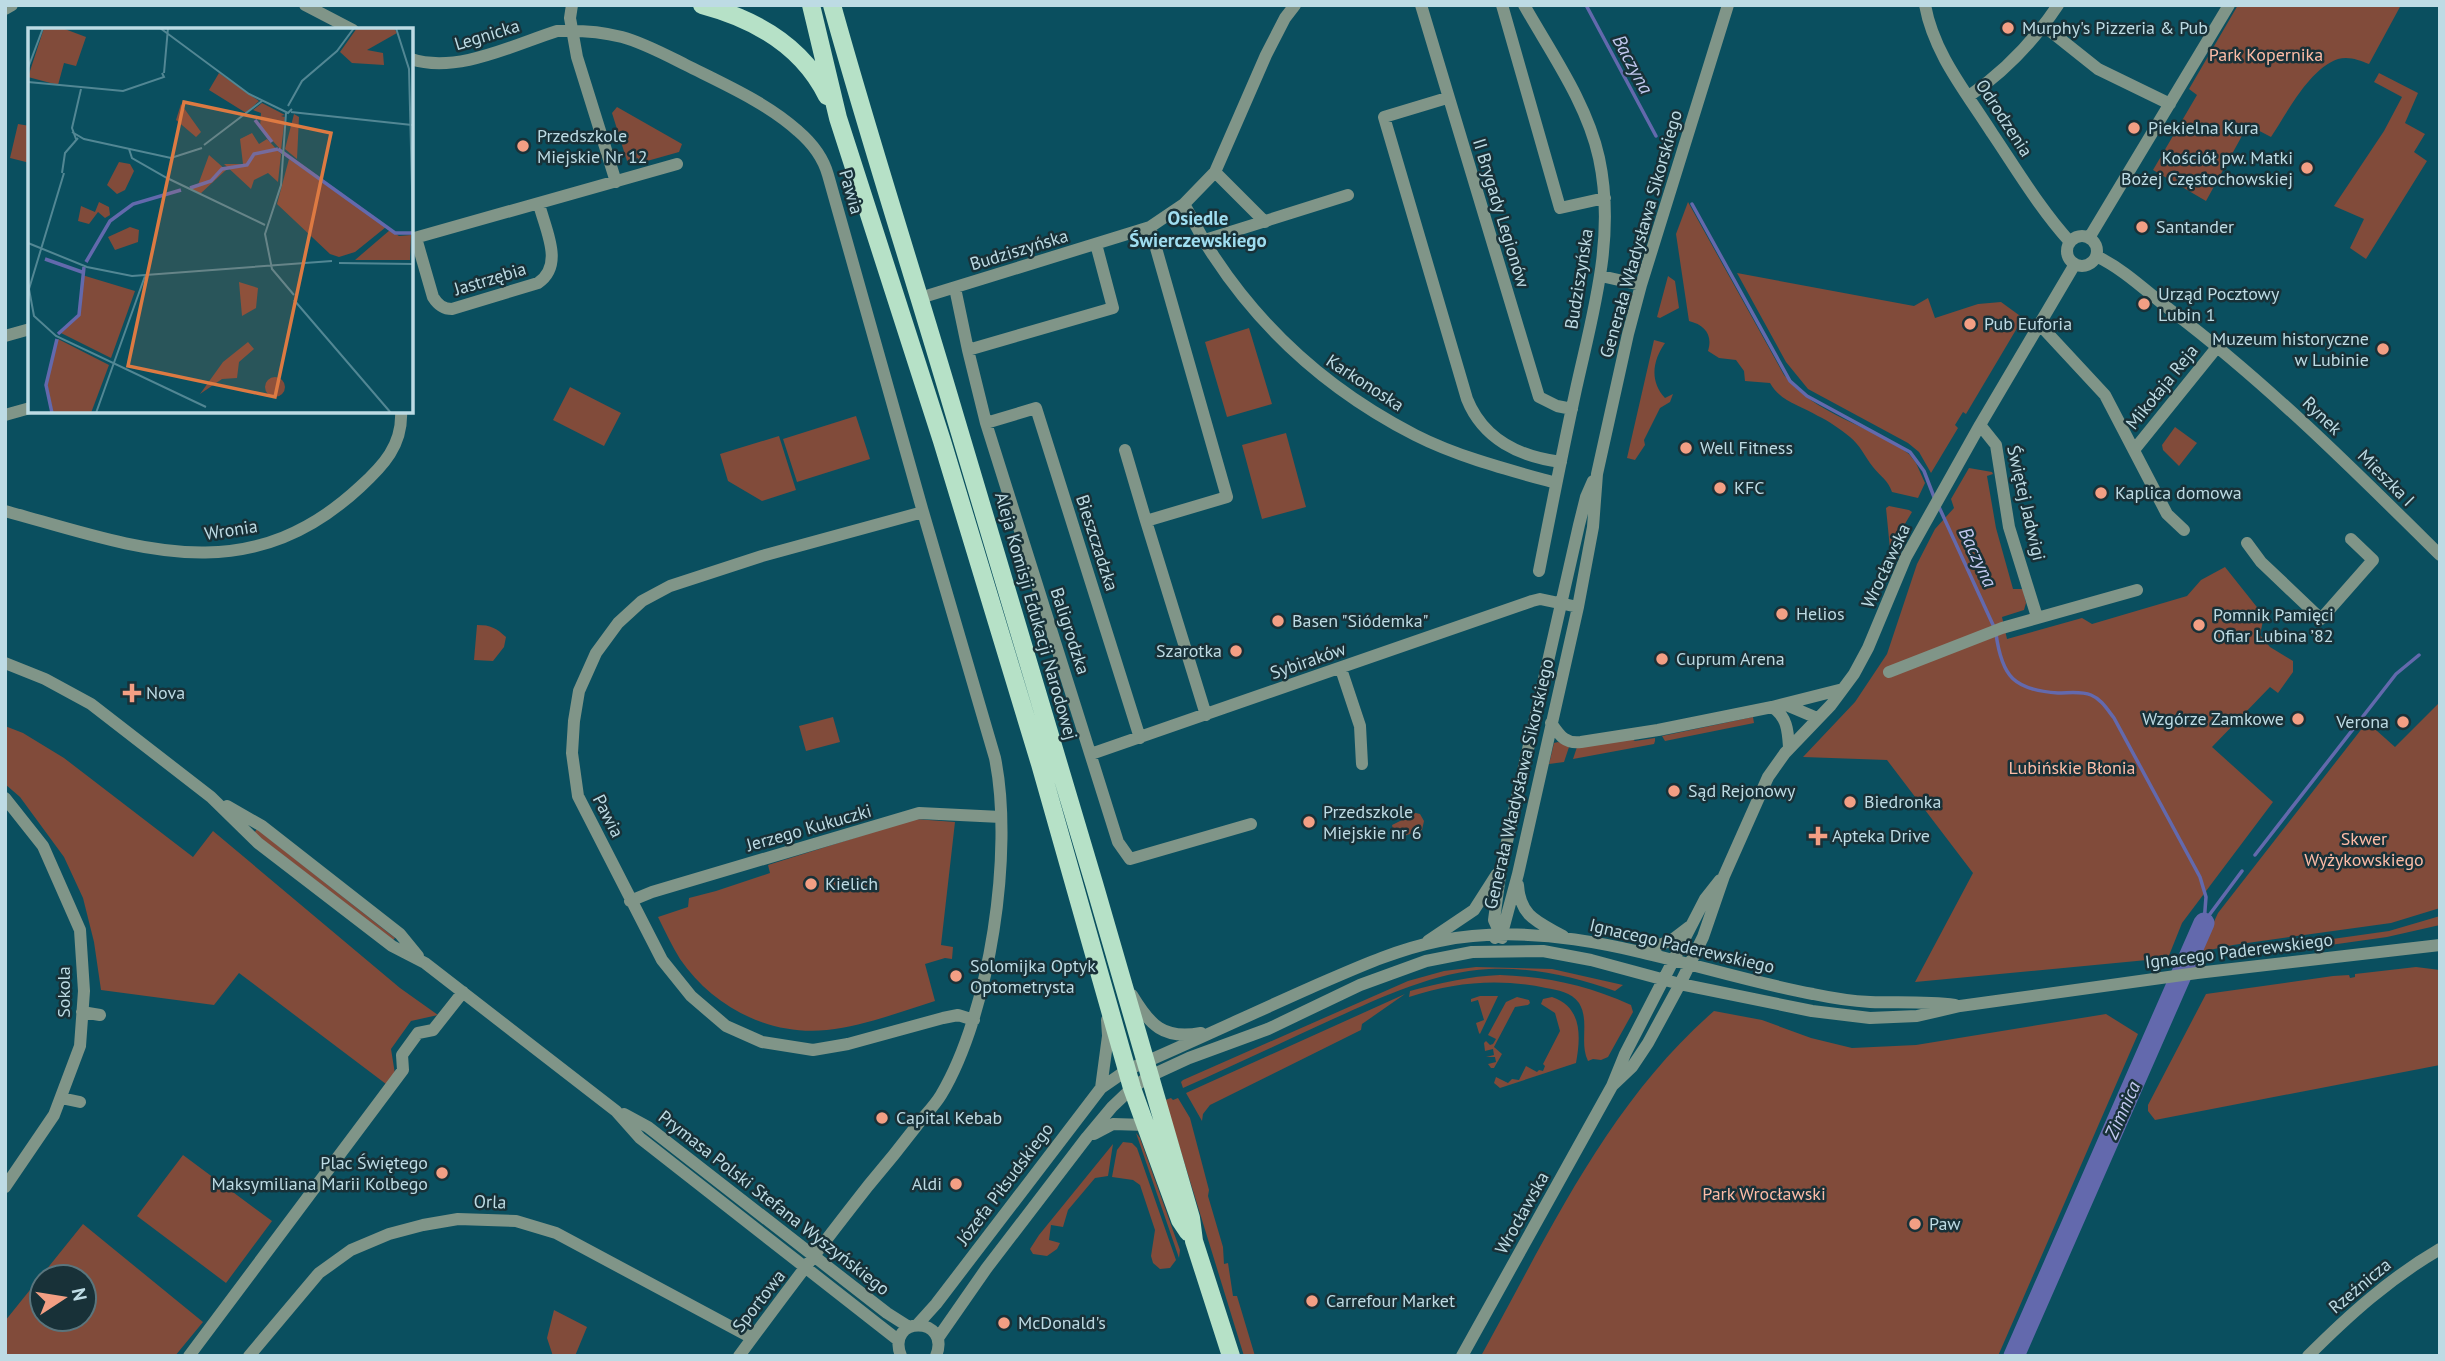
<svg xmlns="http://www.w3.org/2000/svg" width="2445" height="1361" font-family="'PT Sans',sans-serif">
	<rect width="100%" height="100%" fill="#0a4f5f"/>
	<!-- green -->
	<path fill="#814b3a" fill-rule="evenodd" d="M2238,5h163l-32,59c-10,-4 -20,-8 -31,-5 -29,10 -51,54 -67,78l-23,-12 -42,76 -53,-31 44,-75 -8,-6z
		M2379,73l39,20 -13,30 20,11 -11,18 13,9 -61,98 -16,-11 14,-29 -30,-13 50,-75 18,-34 -28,-15z
		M617,107l65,37 -3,8 -39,11 -2,-5 -11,3 -15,-48z
		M18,124l12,2v37l-20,-5z
		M1688,202l96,173c32,41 85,49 125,79l7,9 9,20 -7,15 -26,-6c-4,-12 -11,-15 -19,-25 -8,-10 -13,-22 -23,-30 -10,-8 -21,-16 -32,-21 -18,-11 -37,-14 -48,-33l-25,-2 -1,-10 -8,-11 -17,-2 -11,-7c5,-16 -3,-26 -19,-30l-13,-87z
		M1737,273l177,33 14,-8 7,20 43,-14 23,-2 22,16 -57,96 -3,-2 -8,13 3,3 -27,45 -12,-21 -11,-9 -100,-54 -22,-27z
		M1668,276l7,5 4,27 -19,10 -3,-1z
		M1249,328l23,76 -45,13 -22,-75z
		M1654,340l11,3c-12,17 -16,38 0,55l8,-4 -3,8 -10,6 -16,32 1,5 -10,15 -8,-2z
		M570,387l51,26 -17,33 -51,-26z
		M856,416l14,43 -73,23 -14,-43z
		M2175,427l22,16 -18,23 -16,-16 -1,-5z
		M1286,433l20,74 -44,12 -20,-74z
		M779,436l17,54 -34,11 -34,-20 -8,-27z
		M1969,468l23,4 1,2 -6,2 9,52 17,61h10l3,14 -2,7 -22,7 5,22 75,-21 10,6 95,-28 14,-16 24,-13 39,49 -4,19 10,12 23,14v11l-15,21 -8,-6 -58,60 61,55 -91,121 -14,35 -253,24 58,-109 -86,-113 -84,-3 52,-55 32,-48 30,-90 18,-35 19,-21 -3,-9z
		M1889,506l20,4 3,2 -22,37 -4,-41z
		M477,625c14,0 19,3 29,12l-2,10 -11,14 -19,-1z
		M2440,702v206l-49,15 -158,22 -33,7 18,-39 149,-191 28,25z
		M833,717l7,25 -34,9 -7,-25z
		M1753,717l1,6 -89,18 -3,-5z
		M5,726l18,7 41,25 129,99 20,-26 187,157 38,27 -27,6 -20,28 4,25 -9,10 -147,-111 -25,32 -113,-15 -7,-48 -11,-44 -19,-41 -44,-60 -15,-13z
		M1628,737l7,4 20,-3v3l-1,3 -81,15 4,-12z
		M1558,742l11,5 -5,15 -15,2 5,-21z
		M1416,813l4,1 4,7 -2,9 -27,9 -3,-14 10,-5 4,-6z
		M915,819l40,3 -14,123 12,2 -1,12 -7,-1 -20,6 10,37c-35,11 -71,25 -108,29 -58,6 -114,-23 -147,-71 -8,-13 -15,-28 -22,-42l30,-10 1,-9 27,-7 54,-18 -2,-8z
		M257,829l138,109 -2,2 -139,-107z
		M2440,916v9l-53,12 -71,10 2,-6 71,-10z
		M1476,967l76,2 71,16 -8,6c-40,-14 -83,-24 -126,-22 -55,3 -107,28 -156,50 -50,23 -100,47 -150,69l-2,-6 2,-2 225,-99 36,-10z
		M2416,967l24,3v95l-285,55 -7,-9v-6l58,-111 127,-18 16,-1 1,3 5,-1v-3z
		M1500,975c49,2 86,10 131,30l2,7 -25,45 -7,3 -8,-1 -5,2c-9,-18 2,-40 -9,-58 -8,-11 -21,-13 -33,-15 -47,-10 -91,-6 -137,9l1,-6c30,-8 60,-15 90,-16z
		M1405,994l-43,30 -1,6 -151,75 -7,9 -1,7 -16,-28z
		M1498,996l-18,38 -1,-1 -3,-10 8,-3 -6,-20 -7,2v-3l9,-3z
		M1517,997l12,3 1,3 -2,2 -13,2 -21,40 8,7 -8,14h-3l-3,-4 8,-2 -1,-5h-9l8,-2 -1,-6 -8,2 -1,-8 2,-2 4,4 3,-1 3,-5 -8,-4 18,-33z
		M1552,997c30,10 29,39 24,66l-76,25 -6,-5 2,-6 12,6 4,-4 7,1 7,-14 11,6 2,-2 4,1 2,-5 -2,-2 17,-33 -5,-18 -14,-9 2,-5z
		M1714,1011l48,9 49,18 41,10 64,-3 190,-31 32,20 -140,322h-517c67,-121 127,-253 233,-345z
		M1171,1098l2,2 5,-2 12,20 19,72 -1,6 15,51 1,17 4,-1 5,33h4l18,60h-11l-79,-256z
		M1136,1133l4,5 40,112 -1,8z
		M1123,1142l9,1 5,5 39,112 -6,8 -10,1 -7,-6 -2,-7 4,-26 -15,-45 -7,-5 -21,-3 5,-27z
		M1113,1144l-5,32 -13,2 -27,32 -5,17 -12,-2 -2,15 11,3 -3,6 -10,7 -14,-2 -3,-5 9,-14z
		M183,1155l89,66 -46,62 -89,-67z
		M83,1224l120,98 -28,34h-170v-35zM42,1277h42v42h-42z
		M554,1310l33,17 -12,29h-22l-6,-18z"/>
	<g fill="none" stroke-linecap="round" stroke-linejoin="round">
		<!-- stream -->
		<path stroke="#6369ad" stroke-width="3.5" d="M1586,5l70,131
			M1692,204l98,177 17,15 103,56 14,19 10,26
			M1939,507l55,120
			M1996,634c6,43 18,56 62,59 11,0 23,-2 33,2 10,4 16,14 23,23l86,159 6,20 -2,26
			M2255,855l141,-181 23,-19
			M2207,918l35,-47"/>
		<!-- river -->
		<path stroke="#6369ad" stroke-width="21" d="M2014,1356l190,-433"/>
		<!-- minor -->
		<path stroke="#809588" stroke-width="12" d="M305,5l48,25
			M572,5l-2,13 7,39 39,125
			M1421,5l118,392 18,9 15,3
			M1502,5l58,203 45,-10
			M1524,5c27,48 63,98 75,153 17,79 -6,154 -23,231 -13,60 -25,121 -37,182
			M1925,5c9,49 41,87 67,128 25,37 48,76 78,109
			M5,9l7,-4
			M2044,26l54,43 72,35
			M411,59c46,15 102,-14 146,-28 21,-1 45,1 65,6 22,6 44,18 64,28 38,19 81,38 112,66 14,12 25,26 30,44l95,337 72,246c19,93 -5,255 -54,337 -6,10 -15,19 -23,29 -16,21 -33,42 -50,62 -44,56 -87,113 -129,170
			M1969,96c35,-24 65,-55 89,-91
			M1447,98l-63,19 83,282c16,40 53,58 94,63
			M1215,172l50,50
			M1184,204c10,17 18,35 29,51 51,78 120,138 202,180 43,22 94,35 141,48
			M1150,227l77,270 -81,24 60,194
			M2067 251a15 15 0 1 1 30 0a15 15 0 1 1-30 0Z
			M416,238l17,59c5,8 10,12 19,12l86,-26c27,-18 7,-54 1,-79
			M2089,238l140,-233
			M411,239l266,-75
			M1205,240l143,-45
			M2096,256c28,13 52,37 77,56 96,73 181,158 267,243
			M1601,276l40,9
			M955,288l13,62 18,73 132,419 12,17 121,-35
			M920,298l230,-71 34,-23 31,-32 51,-117 19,-37 10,-13
			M2040,325l65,70 62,119 17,16
			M5,336l25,-7
			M968,350l145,-42 -17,-64
			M5,415l25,-7
			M986,423l50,-15 104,330
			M1980,425l16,20 13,82 28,90
			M1125,450l21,71
			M2134,450l84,-104
			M5,511c131,36 241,82 355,-24 23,-21 43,-42 41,-76
			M923,512l-161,44 -92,30 -28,15 -24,22 -22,30 -17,38 -5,30 -2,32 6,43 84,164 29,36 35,30 36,16 51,8 35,-6 95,-26 15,-3 16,5
			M2247,543l14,19 60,57 52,-59 -22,-21
			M5,663l40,16 46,25 120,93 47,46 134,103 33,17 191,148 24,27 258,202
			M1341,669l19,57 2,38
			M1889,672l113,-44 135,-38
			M1784,704l33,14
			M1772,707c15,9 16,24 17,40
			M1551,723c9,13 14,21 30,19l77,-12 114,-23 71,-18
			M1091,754l441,-153 8,-2 38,8
			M5,798l38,48 37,84 4,61 -4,55 -26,69 -49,72
			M227,806l35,20 138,108 18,22
			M1518,885c2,32 20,37 45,51
			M630,901l22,-9 267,-79 82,4
			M1495,938l9,-12 14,-52 60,-267 15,-80 4,-53 31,-140 13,-49 87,-280
			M1502,938l-8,-18 7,-52 78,-343 7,-28 7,-16
			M1428,941l46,-31 23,-36
			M1641,952l31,-12 17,-13
			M1132,995c18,30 31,45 69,38
			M82,1012l18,3
			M1612,1086l20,-19 16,-24 32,-59 23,-47 21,-61 44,-99 17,-24 46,-48 23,-31 14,-26 38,-91 74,-132 95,-161
			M1101,1088l7,-52 -1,-16
			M61,1098l19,4
			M624,1114l24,13 239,186 22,14
			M1094,1134l19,-10 32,1
			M917,1325l19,-21 165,-216 26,-18c61,-26 122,-55 183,-82 42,-18 84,-38 129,-47 127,-26 251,30 374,53 19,4 38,7 57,8 28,1 56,-1 85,3
			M938,1338l48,-69 101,-132 25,-30 20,-19 18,-12 39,-18 79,-29 92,-44 66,-24 46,-9 71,-1 48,9 89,24 132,27 58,7 47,-2 43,-10 237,-33 243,-28
			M189,1356l214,-286 -1,-15 16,-22 15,-3 30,-38
			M249,1356l70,-83 32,-23 38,-16 34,-9 35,-6 58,2 40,12 196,105
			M901,1356c-16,-41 51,-40 35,0
			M1462,1356l150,-270 13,-32 80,-155 15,-19
			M2308,1356c41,-41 82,-78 132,-107"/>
		<!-- major -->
		<path stroke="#b6e1c7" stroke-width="18" d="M702,5c53,14 100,40 125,91
			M811,5l27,113 104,323 98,323 92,324 48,132 8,12
			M832,5c38,137 82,272 122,408 81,268 160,536 237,805l3,23 37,115"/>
	</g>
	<!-- markers -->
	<g fill="#f39f84" stroke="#183138" stroke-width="2.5">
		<circle cx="2008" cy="28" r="7"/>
		<circle cx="2134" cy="128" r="7"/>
		<circle cx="523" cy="146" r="7"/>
		<circle cx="2307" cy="168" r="7"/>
		<circle cx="2142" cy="227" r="7"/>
		<circle cx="2144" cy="304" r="7"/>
		<circle cx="1970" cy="324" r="7"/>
		<circle cx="2383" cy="349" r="7"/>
		<circle cx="1686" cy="448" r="7"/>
		<circle cx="1720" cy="488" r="7"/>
		<circle cx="2101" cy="493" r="7"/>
		<circle cx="1782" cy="614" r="7"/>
		<circle cx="1278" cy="621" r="7"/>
		<circle cx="2199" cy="625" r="7"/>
		<circle cx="1236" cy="651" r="7"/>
		<circle cx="1662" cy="659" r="7"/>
		<path d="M128.5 682.5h7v7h7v7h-7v7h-7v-7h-7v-7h7z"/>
		<circle cx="2298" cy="719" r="7"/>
		<circle cx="2403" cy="722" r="7"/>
		<circle cx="1674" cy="791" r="7"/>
		<circle cx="1850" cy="802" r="7"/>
		<circle cx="1309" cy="822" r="7"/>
		<path d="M1814.5 825.5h7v7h7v7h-7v7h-7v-7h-7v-7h7z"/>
		<circle cx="811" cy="884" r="7"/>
		<circle cx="956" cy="976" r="7"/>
		<circle cx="882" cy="1118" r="7"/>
		<circle cx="442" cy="1173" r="7"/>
		<circle cx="956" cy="1184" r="7"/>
		<circle cx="1915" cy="1224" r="7"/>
		<circle cx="1312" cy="1301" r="7"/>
		<circle cx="1004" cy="1323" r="7"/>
	</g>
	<g text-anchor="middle" stroke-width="5" stroke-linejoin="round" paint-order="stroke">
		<!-- poi labels -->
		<g font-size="18" fill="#bddbe4" stroke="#183138" text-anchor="start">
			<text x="2022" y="34">Murphy's Pizzeria &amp; Pub</text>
			<text x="2148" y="134">Piekielna Kura</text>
			<text x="537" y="142">Przedszkole<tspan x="537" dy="21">Miejskie Nr 12</tspan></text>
			<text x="2293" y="164" text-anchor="end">Kościół pw. Matki<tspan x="2293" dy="21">Bożej Częstochowskiej</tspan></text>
			<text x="2156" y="233">Santander</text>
			<text x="2158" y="300">Urząd Pocztowy<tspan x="2158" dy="21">Lubin 1</tspan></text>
			<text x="1984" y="330">Pub Euforia</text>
			<text x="2369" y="345" text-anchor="end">Muzeum historyczne<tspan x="2369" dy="21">w Lubinie</tspan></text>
			<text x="1700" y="454">Well Fitness</text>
			<text x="1734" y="494">KFC</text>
			<text x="2115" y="499">Kaplica domowa</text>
			<text x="1796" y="620">Helios</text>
			<text x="2213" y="621">Pomnik Pamięci<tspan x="2213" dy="21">Ofiar Lubina ’82</tspan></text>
			<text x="1292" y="627">Basen "Siódemka"</text>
			<text x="1222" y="657" text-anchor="end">Szarotka</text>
			<text x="1676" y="665">Cuprum Arena</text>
			<text x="146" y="699">Nova</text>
			<text x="2284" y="725" text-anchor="end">Wzgórze Zamkowe</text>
			<text x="2389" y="728" text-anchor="end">Verona</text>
			<text x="1688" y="797">Sąd Rejonowy</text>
			<text x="1864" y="808">Biedronka</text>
			<text x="1323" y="818">Przedszkole<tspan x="1323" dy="21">Miejskie nr 6</tspan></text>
			<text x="1832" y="842">Apteka Drive</text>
			<text x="825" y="890">Kielich</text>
			<text x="970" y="972">Solomijka Optyk<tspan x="970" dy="21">Optometrysta</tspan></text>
			<text x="896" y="1124">Capital Kebab</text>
			<text x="428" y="1169" text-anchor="end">Plac Świętego<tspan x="428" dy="21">Maksymiliana Marii Kolbego</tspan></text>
			<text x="942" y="1190" text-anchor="end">Aldi</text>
			<text x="1929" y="1230">Paw</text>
			<text x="1326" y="1307">Carrefour Market</text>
			<text x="1018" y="1329">McDonald's</text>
		</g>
		<!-- street labels -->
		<g font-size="18" fill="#bddbe4" stroke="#183138">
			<text transform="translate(487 35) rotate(-17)" y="6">Legnicka</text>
			<text transform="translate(2004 118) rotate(57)" y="6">Odrodzenia</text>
			<text transform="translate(851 192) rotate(74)" y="6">Pawia</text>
			<text transform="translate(1501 213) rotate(73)" y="6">II Brygady Legionów</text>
			<text transform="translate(1641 234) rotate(-74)" y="6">Generała Władysława Sikorskiego</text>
			<text transform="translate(1019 250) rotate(-17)" y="6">Budziszyńska</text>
			<text transform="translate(490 279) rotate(-17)" y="6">Jastrzębia</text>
			<text transform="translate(1579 279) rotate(-81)" y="6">Budziszyńska</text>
			<text transform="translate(1365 383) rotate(33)" y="6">Karkonoska</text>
			<text transform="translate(2162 387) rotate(-51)" y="6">Mikołaja Reja</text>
			<text transform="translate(2322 416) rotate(44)" y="6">Rynek</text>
			<text transform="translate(2386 478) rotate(45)" y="6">Mieszka I</text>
			<text transform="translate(2026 503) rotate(77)" y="6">Świętej Jadwigi</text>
			<text transform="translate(231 530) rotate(-9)" y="6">Wronia</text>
			<text transform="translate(1097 543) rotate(72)" y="6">Bieszczadzka</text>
			<text transform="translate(1886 566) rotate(-65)" y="6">Wrocławska</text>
			<text transform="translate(1036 616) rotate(74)" y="6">Aleja Komisji Edukacji Narodowej</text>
			<text transform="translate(1070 631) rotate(72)" y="6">Baligrodzka</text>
			<text transform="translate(1308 661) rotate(-19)" y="6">Sybiraków</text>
			<text transform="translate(1519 784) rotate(-77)" y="6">Generała Władysława Sikorskiego</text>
			<text transform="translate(608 816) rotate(63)" y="6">Pawia</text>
			<text transform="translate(809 828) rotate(-16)" y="6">Jerzego Kukuczki</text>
			<text transform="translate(1682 946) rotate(13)" y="6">Ignacego Paderewskiego</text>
			<text transform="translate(2239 951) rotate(-7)" y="6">Ignacego Paderewskiego</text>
			<text transform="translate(64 992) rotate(-90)" y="6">Sokola</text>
			<text transform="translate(1005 1184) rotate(-53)" y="6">Józefa Piłsudskiego</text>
			<text transform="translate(490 1202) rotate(2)" y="6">Orla</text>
			<text transform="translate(774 1203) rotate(38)" y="6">Prymasa Polski Stefana Wyszyńskiego</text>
			<text transform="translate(1522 1213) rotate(-61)" y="6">Wrocławska</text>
			<text transform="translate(2360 1286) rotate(-40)" y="6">Rzeźnicza</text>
			<text transform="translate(759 1301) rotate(-52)" y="6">Sportowa</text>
		</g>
		<!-- park labels -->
		<g font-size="18" fill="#fdbca7" stroke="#183138">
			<text x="2266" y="61">Park Kopernika</text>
			<text x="2072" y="774">Lubińskie Błonia</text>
			<text x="2364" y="845">Skwer<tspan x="2364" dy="21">Wyżykowskiego</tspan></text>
			<text x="1764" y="1200">Park Wrocławski</text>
		</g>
		<!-- water labels -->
		<g font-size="19" font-style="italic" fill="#c3c9f0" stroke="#183138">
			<text transform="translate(1633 64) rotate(62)" y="7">Baczyna</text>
			<text transform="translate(1978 557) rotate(65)" y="7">Baczyna</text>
			<text transform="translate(2122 1110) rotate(-66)" y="7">Zimnica</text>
		</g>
		<!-- neighbourhood labels -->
		<g font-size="19" font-weight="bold" fill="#9fddf0" stroke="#183138">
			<text x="1198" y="225">Osiedle<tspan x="1198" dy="22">Świerczewskiego</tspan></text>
		</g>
	</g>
	<!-- overview -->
	<g transform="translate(28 28)">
		<rect width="385" height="385" fill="#0a4f5f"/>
		<path d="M16,0h18l24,9 -10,29 -12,-3 -6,22 -30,-8zM329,0h37l3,5 -30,17 16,3 1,12 -32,-2 -12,-11zM191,45l40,28 -13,12 -37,-23zM234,75l23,12 -4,1 4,1 -4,33 -21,-23 1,-14 -8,-3zM153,76l20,28 -5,5 -20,-17zM266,86l5,3 -2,42 -12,-10zM224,105l7,11 8,-5 14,15 -3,28 -10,-9 -14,7 -3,9 -27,-25h19l-3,-25zM181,127l17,15 -26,24 -11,-6 9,-3zM261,131l97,68 -31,25 -16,5 -9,-3 -53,-50zM91,134l11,2 4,7 -9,19 -8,4 -10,-9zM71,174l10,5 1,8 -5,3 -7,-6 -9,12 -11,-3 3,-15 14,6zM102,199l9,3 -1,12 -23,8 -7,-13zM362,202l9,6 12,-1 -1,25h-55zM54,247l53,16 -24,67 -52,-26 22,-20zM211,254l19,6 -2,20 -14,8zM30,311l51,26 -18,48 -38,-1 -6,-28zM220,314l6,7 -15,13 -2,16 -15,1 -22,15 23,-32zM237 359a10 10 0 1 1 20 0a10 10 0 1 1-20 0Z" fill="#814b3a"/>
		<path fill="none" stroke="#6369ad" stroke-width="3.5" d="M227,92l17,22M250,121l117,84h18M162,160l21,-7 11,-12 25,-4 7,-11 24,-5M17,231l37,13M58,234l24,-41 23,-17 48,-14M30,306l21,-19 5,-48M24,385l-6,-28 11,-46"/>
		<path fill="none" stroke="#528794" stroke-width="2" d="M132,0l89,66 39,19 4,-4M368,0l13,41 4,158M0,40l15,-40M136,45l4,-45M0,54l95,9 41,-14 -2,-4M260,78l14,-25 35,-30 17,-23M263,84l121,13M258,85l-5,72 -16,49 7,35 22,26M44,104l12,7 87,19 31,-10M48,111l-4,-11 9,-39M176,117l58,-44M101,121l3,9 35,20 98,47M34,145l3,-20 13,-15M36,145l-35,116 5,27 22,20 150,71M0,215l59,24 45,9 200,-15M311,235l74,1M266,272l97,113M68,385l49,-137"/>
		<path fill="#dd7a42" fill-opacity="0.15" stroke="#dd7a42" stroke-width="3.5" d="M156,74l147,31 -56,264 -147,-31z"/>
		<rect width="385" height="385" fill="none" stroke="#bddbe4" stroke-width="3.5"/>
	</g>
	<!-- border -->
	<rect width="2445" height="1361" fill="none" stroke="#bddbe4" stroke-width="14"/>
	<!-- north arrow -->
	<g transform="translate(63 1298) rotate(78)"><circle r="33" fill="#183138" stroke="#5a757d" stroke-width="2"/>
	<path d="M0-5L12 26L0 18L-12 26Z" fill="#f39f84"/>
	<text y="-10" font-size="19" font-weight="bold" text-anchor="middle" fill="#bddbe4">N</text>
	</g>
</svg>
